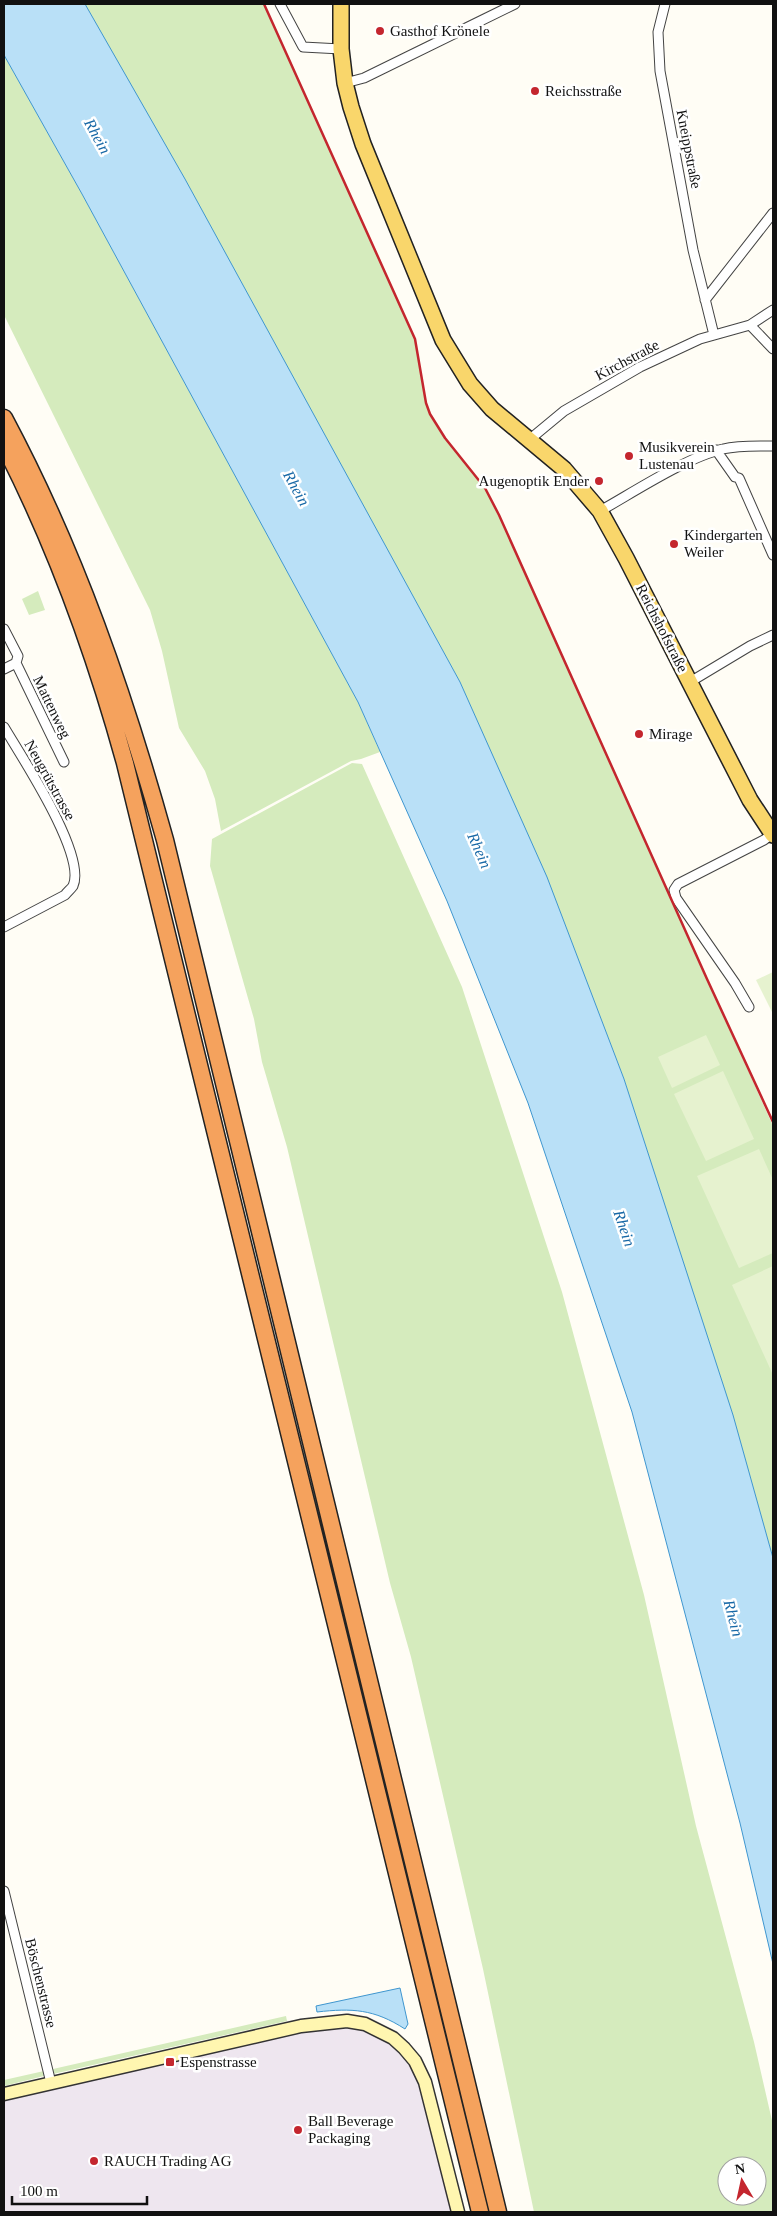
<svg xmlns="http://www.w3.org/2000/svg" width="777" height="2216" font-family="'Times New Roman',serif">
	<rect width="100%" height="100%" fill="#fffdf5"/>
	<!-- industrial -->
	<path fill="#eee6ef" d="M365,2024l50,37 43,151h-454v-118l297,-68z"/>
	<!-- green -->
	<path fill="#d5ebbd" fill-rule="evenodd" d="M85,4h179l151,335 11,64 4,11 15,24 40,50 14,27 274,611v432l-26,-92 -123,-387 -33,-86 -131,-311z
		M4,55l78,139 276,508 22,50 -19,7 -10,2 -130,70 -6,-32 -10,-28 -26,-43 -17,-77 -12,-41 -146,-295z
		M38,591l7,19 -16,5 -7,-16z
		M352,763l10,1 100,223 100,305 82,303 52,231 58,216 19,83v87h-239l-51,-243 -72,-312 -21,-74 -103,-436 -25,-85 -8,-43 -44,-153 2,-27zM727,2166h30v30h-30z
		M286,2016l1,5 -234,53v-5z
		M44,2071v5l-40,10v-6z"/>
	<!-- pitch -->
	<path fill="#e6f2cf" d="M773,972v42l-17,-34z
		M706,1035l14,30 -48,23 -14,-31z
		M723,1071l31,68 -48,22 -32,-67z
		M759,1149l14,31v73l-34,15 -42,-92z
		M773,1266v109l-41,-90z"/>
	<!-- water -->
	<path fill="#b9e0f7" stroke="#3f96cf" d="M4,4h81l100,175 275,503 87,195 77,202 109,336 40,143v406l-33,-141 -108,-411 -104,-309 -81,-202 -89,-199 -276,-508 -78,-139z
		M400,1988l8,36 -3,5c-31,-20 -53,-21 -88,-17l-1,-6z"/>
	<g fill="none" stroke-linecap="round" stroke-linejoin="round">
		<defs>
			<path id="street" d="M280,4l23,43 38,2
				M665,4l-7,28 2,39 33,179 21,85
				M345,83l19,-5 151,-74
				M705,300l68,-87
				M750,325l23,24
				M529,440l35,-29 76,-44 60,-28 50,-14 23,-15
				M716,450l19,27 4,1 34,77
				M600,511c34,-19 87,-54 123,-62 16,-4 34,-3 50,-3
				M4,629l14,27 -2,7 -12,6
				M16,663l48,99
				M690,682l60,-36 23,-11
				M4,727c17,29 83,128 69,159 -2,3 -6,6 -8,9l-61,32
				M749,1007l-14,-24 -59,-85 -2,-8 4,-6 86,-44 8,-6
				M4,1891l47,192"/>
			<path id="secondary" d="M4,2094l297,-68 46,-5 18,3 28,14 11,10 11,13 10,21 33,130"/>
			<path id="primary" d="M341,4v45l4,34 6,24 12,37 80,196 27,44 22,25 72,60 36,42 26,47 124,242 23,35"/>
			<path id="highway" d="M4,418c72,135 120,275 161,422l333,1372
				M4,445c52,101 91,209 121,318l355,1449"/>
		</defs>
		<!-- street casing -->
		<use href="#street" stroke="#444" stroke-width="11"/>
		<!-- secondary casing -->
		<use href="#secondary" stroke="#333" stroke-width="15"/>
		<!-- primary casing -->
		<use href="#primary" stroke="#222" stroke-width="18"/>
		<!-- highway casing -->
		<use href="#highway" stroke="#222" stroke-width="19"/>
		<!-- street -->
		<use href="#street" stroke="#fff" stroke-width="9"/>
		<!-- secondary -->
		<use href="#secondary" stroke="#fff6b0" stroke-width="12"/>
		<!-- primary -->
		<use href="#primary" stroke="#f9d66b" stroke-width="15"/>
		<!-- highway -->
		<use href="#highway" stroke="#f5a25d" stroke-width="16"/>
		<!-- rail -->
		<path stroke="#c4262e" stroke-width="2.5" d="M264,4l151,335 11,64 4,11 15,24 40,50 14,27 208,464 66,143"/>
	</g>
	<!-- markers -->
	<g fill="#c4262e" stroke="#fff" stroke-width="2">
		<circle cx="380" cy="31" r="5"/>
		<circle cx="535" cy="91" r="5"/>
		<circle cx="629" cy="456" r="5"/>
		<circle cx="599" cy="481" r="5"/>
		<circle cx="674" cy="544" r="5"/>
		<circle cx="639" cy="734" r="5"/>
		<rect x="165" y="2057" width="10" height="10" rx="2.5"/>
		<circle cx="298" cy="2130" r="5"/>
		<circle cx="94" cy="2161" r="5"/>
	</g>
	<g text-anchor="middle" stroke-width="5" stroke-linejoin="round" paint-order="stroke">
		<!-- poi labels -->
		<g font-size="15" fill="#111" stroke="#fff" text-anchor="start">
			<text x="390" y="36">Gasthof Krönele</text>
			<text x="545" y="96">Reichsstraße</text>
			<text x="639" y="452">Musikverein<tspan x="639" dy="17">Lustenau</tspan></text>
			<text x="589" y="486" text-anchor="end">Augenoptik Ender</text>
			<text x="684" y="540">Kindergarten<tspan x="684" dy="17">Weiler</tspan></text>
			<text x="649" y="739">Mirage</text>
			<text x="180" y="2067">Espenstrasse</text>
			<text x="308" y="2126">Ball Beverage<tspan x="308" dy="17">Packaging</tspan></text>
			<text x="104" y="2166">RAUCH Trading AG</text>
		</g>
		<!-- street labels -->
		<g font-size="15" fill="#111" stroke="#fff">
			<text transform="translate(689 149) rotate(79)" y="5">Kneippstraße</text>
			<text transform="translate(627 360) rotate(-28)" y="5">Kirchstraße</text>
			<text transform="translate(662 628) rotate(63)" y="5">Reichshofstraße</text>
			<text transform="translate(52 707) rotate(64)" y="5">Mattenweg</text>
			<text transform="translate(50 780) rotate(61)" y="5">Neugrütstrasse</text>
			<text transform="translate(41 1983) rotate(76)" y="5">Böschenstrasse</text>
		</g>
		<!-- water labels -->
		<g font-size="16" font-style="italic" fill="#1768a6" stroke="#fff">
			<text transform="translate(98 136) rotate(61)" y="6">Rhein</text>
			<text transform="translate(297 488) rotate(61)" y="6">Rhein</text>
			<text transform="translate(480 850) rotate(66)" y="6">Rhein</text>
			<text transform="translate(625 1228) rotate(71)" y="6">Rhein</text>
			<text transform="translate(734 1618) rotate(75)" y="6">Rhein</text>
		</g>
	</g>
	<!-- border -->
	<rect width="777" height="2216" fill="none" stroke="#111111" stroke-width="10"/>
	<!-- north arrow -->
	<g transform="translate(742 2181) rotate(351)"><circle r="24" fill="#ffffff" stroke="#a0a0a0"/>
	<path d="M0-4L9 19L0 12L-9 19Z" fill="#c4262e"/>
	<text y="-8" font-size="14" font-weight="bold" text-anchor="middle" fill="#111111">N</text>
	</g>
	<!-- scale -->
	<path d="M12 2196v8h135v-8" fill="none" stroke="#111111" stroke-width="2.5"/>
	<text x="20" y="2196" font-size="15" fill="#111111" stroke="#ffffff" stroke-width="4" paint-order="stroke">100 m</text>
</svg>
